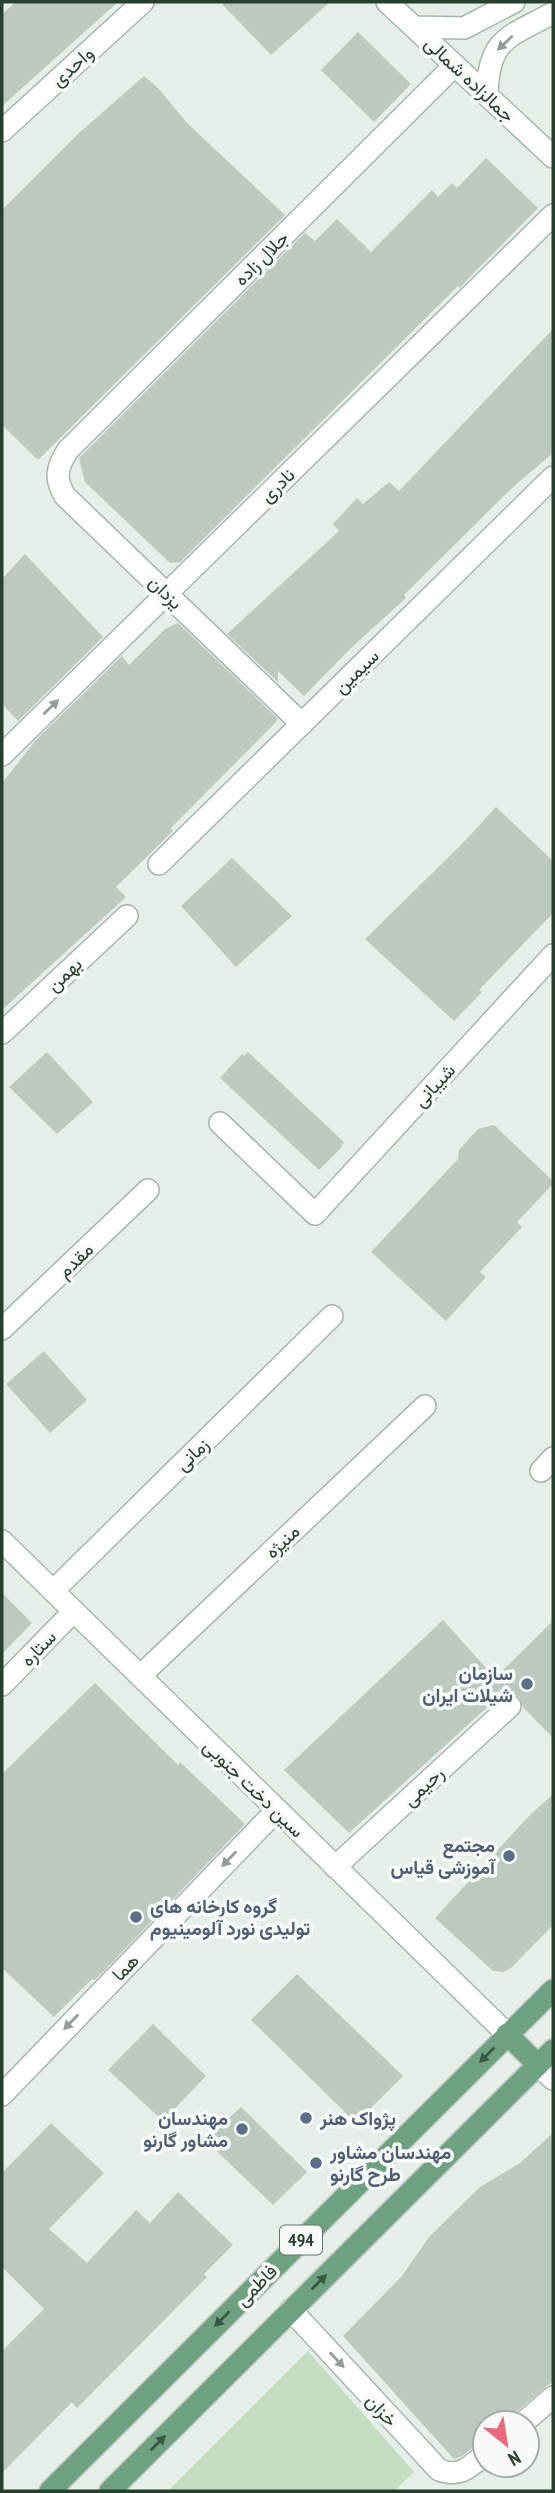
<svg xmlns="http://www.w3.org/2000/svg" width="555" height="2493" font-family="'PT Sans Narrow',Vazirmatn,sans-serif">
	<rect width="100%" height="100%" fill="#e6eee8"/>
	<!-- green -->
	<path fill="#c4ddc1" d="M308,2351l106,121 -20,19h-226z"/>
	<!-- building -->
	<path fill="#bcc9bf" d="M16,2h102l-116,104v-92z
		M220,2h110l-59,53z
		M358,32l53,52 -37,38 -53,-52z
		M144,76l14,12 30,36 97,91 -247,245 -36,-35v-215l77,-77z
		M486,158l52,50 -72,73 -6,7 -2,-2 -278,276 -10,1 -85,-81 -6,-24 226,-225 10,8 22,-22 34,33 61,-62 6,7 14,-14 5,5z
		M553,329v124l-40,34 -109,108 2,3 -55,50 -47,48 -26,-25v11l-51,-48 112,-103 -6,-7 24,-26 6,6 26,-22 10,9z
		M25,554l78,83 -85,84 -16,-17v-125z
		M178,623l99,95v3l-106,107 2,3 -57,56 10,10 -124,113v-227l34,-43 86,-84 7,9 36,-36z
		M496,807l57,54v52l-74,77 3,2 -28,29 -89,-82 96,-94z
		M232,858l60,58 -56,51 -55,-61z
		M47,1052l46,50 -36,32 -48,-47z
		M248,1052l96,90 -3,4 1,1 -23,23 -99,-92 22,-24 2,2z
		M494,1125l59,56v3l-36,38 5,5 -42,45 6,5 -40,44 -75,-69 87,-93 1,-9 19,-21z
		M44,1351l43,49 -37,33 -44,-49z
		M2,1593l30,30 -30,31z
		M443,1620l52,58 58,-57v117l-30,-31 -4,-10 -13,-7 -157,143 -65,-63z
		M95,1683l83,82 2,-3 65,62 -144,150 -7,6 -2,-1 -38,38 -52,-49v-194z
		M553,1794v131l-42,43 -7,4 -11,-1 -58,-53 94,-102z
		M297,1974l106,102 -47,47 -105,-103z
		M153,2024l53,52 -43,45 -55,-51z
		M241,2107l66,65 -34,33 -68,-65z
		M51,2123l53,50 -55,56 38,34 49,-53 14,13 28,-31 55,53 -29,29 3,3 -130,131 -5,-6 -70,71v-122l42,-42 -42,-42v-94z
		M553,2133v248l-50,42h-18v15l-23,18 -8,3 -111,-123 59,-60 27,-39 51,-50 40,-24z"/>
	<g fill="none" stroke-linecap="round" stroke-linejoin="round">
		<defs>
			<path id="street" d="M2,131l141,-129
				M302,724l-237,-228c-11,-18 -8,-29 3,-46l387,-385
				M2,755l551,-540
				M159,864l394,-387
				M2,1033l125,-117
				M220,1123l95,91 238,-259
				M2,1329l146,-139
				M541,1471l12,-13
				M53,1591l279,-275
				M140,1676l285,-270
				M2,1685l72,-74
				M335,1867l175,-161
				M2,2095l275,-285
				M291,2310l148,160c21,8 31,-3 46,-16
				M523,2423l30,-26"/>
			<path id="secondary" d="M387,2l166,155
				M415,27l49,1 50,-26
				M487,95c1,-57 22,-58 66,-82
				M2,1541l505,493
				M538,2065l15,14"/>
			<path id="primary" d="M507,2034l31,31
				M50,2491l503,-501
				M110,2491l443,-441"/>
		</defs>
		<!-- street casing -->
		<use href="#street" stroke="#a9b6ad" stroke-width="24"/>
		<!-- secondary casing -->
		<use href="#secondary" stroke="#a5b9ab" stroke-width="24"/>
		<!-- primary casing -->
		<use href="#primary" stroke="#c2c9c5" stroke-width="24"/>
		<!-- street -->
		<use href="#street" stroke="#fff" stroke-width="21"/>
		<!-- secondary -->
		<use href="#secondary" stroke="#fff" stroke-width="21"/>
		<!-- primary -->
		<use href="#primary" stroke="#6ea180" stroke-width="21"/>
	</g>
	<!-- one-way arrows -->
	<defs><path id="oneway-solid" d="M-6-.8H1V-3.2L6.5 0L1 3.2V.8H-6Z" transform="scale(1.75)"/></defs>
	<g fill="#929f97">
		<use href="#oneway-solid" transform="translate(505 43) rotate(137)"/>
		<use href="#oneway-solid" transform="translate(51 707) rotate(-44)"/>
		<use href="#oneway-solid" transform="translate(229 1859) rotate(134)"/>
		<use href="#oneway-solid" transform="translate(71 2022) rotate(134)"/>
		<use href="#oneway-solid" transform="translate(337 2360) rotate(47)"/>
	</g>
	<g fill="#385843">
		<use href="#oneway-solid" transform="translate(487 2055) rotate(135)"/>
		<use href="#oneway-solid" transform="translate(319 2282) rotate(-45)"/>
		<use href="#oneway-solid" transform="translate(222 2319) rotate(135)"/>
		<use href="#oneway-solid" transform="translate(158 2443) rotate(-45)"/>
	</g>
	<!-- markers -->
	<g fill="#5c6f8a" stroke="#f7faf7" stroke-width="2.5">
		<circle cx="527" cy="1684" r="7"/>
		<circle cx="509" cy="1856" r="7"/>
		<circle cx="136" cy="1917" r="7"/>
		<circle cx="306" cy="2118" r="7"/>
		<circle cx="242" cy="2129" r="7"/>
		<circle cx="316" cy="2163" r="7"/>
	</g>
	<g text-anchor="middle" stroke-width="7" stroke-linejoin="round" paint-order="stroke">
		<!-- shield labels -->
		<rect fill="#f7faf7" stroke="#65776b" stroke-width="2" x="280" y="2225.5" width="42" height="29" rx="5"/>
		<g font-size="18" font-weight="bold" fill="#263f2f">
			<text x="301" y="2246">494</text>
		</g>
		<!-- street labels -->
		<g font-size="19" fill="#263f2f" stroke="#f7faf7">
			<text transform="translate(72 66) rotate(-42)" y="7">واحدی</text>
			<text transform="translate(470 79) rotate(43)" y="7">جمالزاده شمالی</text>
			<text transform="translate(261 258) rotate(-45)" y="7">جلال زاده</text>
			<text transform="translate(277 485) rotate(-44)" y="7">نادری</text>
			<text transform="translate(166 592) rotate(44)" y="7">یزدان</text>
			<text transform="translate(356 671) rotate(-44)" y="7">سیمین</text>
			<text transform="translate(64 974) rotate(-43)" y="7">بهمن</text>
			<text transform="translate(434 1085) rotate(-47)" y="7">شیبانی</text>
			<text transform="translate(75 1260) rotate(-44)" y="7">مقدم</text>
			<text transform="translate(192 1454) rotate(-44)" y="7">زمانی</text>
			<text transform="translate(282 1541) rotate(-43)" y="7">منیژه</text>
			<text transform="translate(38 1648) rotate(-46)" y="7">ستاره</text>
			<text transform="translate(423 1786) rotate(-43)" y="7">رحیمی</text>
			<text transform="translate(254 1788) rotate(44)" y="7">سین دخت جنوبی</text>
			<text transform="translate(125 1967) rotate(-46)" y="7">هما</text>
			<text transform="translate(256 2285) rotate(-45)" y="7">فاطمی</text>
			<text transform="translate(382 2410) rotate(47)" y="7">خزان</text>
		</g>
		<!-- service labels -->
		<g font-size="19" font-weight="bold" fill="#4e5e75" stroke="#f7faf7" text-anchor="end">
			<text x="513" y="1680">سازمان<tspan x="513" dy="22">شیلات ایران</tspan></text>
			<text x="495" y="1852">مجتمع<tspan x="495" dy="22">آموزشی قیاس</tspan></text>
			<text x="150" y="1913" text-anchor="start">گروه کارخانه های<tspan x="150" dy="22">تولیدی نورد آلومینیوم</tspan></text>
			<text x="228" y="2125">مهندسان<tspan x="228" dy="22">مشاور گارنو</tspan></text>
			<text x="320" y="2125" text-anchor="start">پژواک هنر</text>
			<text x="330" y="2159" text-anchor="start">مهندسان مشاور<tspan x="330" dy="22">طرح گارنو</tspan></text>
		</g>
	</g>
	<!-- border -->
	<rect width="555" height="2493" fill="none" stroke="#263f2f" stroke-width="7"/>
	<!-- north arrow -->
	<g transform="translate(506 2444) rotate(150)"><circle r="33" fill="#f7faf7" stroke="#a3afa7" stroke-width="2"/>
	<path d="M0-5L12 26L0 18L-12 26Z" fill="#ea697a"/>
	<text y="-10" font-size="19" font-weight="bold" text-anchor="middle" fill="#263f2f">N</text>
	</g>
</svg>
